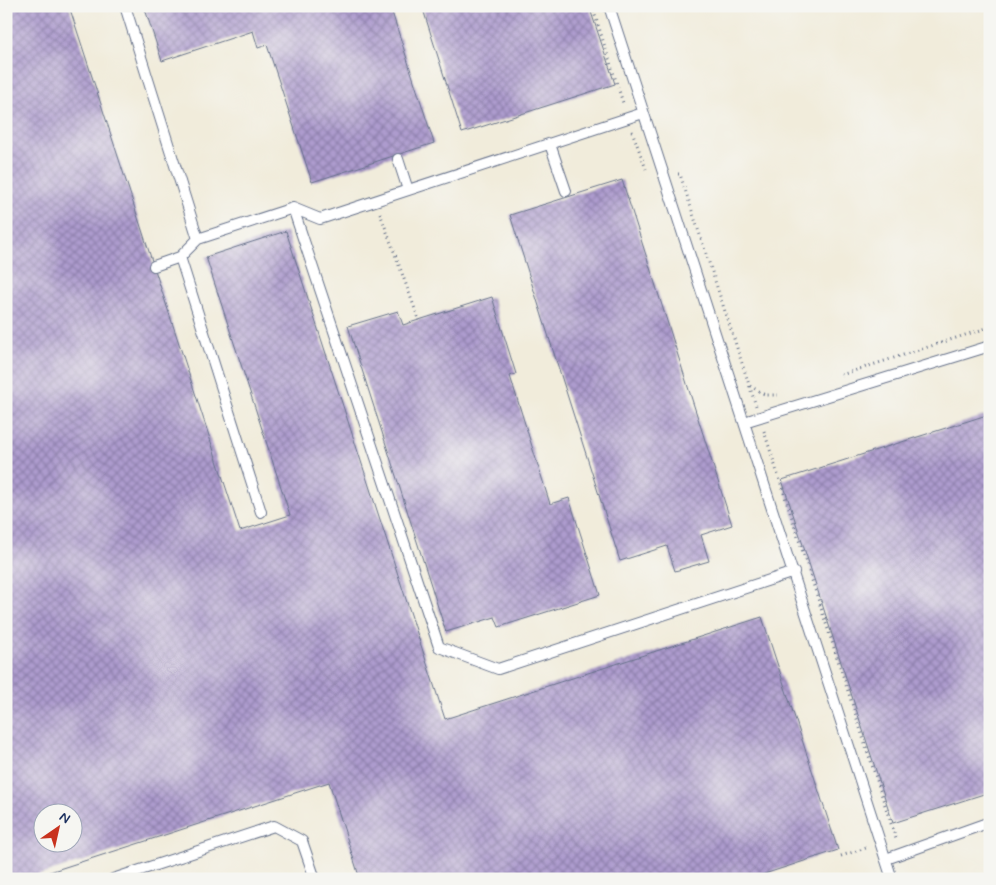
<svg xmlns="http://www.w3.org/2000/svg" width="996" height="885" font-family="Mynerve,sans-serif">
	<defs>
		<pattern id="building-cross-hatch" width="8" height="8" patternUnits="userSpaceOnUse" patternTransform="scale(1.25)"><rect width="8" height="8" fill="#ad9bce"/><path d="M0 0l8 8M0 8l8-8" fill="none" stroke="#8c7faa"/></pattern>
	</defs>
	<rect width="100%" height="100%" fill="#f6f6f2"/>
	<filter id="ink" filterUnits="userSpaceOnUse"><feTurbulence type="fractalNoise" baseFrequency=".02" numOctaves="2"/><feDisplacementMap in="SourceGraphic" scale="10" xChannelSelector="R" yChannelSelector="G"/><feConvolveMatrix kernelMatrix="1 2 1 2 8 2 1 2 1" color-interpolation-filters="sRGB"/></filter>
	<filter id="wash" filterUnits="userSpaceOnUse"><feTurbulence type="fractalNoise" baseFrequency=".0096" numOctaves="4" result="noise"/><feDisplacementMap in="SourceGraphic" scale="20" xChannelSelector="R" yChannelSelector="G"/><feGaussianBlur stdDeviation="1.12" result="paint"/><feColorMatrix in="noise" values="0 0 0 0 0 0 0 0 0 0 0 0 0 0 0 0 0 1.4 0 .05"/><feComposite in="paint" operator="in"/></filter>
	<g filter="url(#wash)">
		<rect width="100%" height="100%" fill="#f1ecdb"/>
		<g id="blocks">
			<!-- building -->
			<path fill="url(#building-cross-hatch)" fill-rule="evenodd" d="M6,6h63l171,525 50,-16 -84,-258 80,-26 159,488 317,-102 76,233 -89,29h-389l-31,-97 -301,97h-22zM42,812h30v30h-30z
				M144,6h246l44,137 -122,39 -45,-137 -9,3 -5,-17 -91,30z
				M422,6h167l26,78 -153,49z
				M622,180l110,345 -31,10 8,26 -34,10 -8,-25 -47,15 -110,-346z
				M492,297l24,77 -6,2 40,128 19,-6 31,97 -101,32 -4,-10 -49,15 -98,-306 50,-15 5,14z
				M990,414v378l-97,31 -111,-343z"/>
		</g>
	</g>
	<g filter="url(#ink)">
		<use href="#blocks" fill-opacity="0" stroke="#66718a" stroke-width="1"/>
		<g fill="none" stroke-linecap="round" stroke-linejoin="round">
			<defs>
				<path id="service" d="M125,6l73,233 -18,18 81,255
					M609,6l283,873
					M550,144l16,47
					M398,159l10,31
					M293,208l146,439 59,22 296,-97
					M198,239l95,-31 27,11 323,-106
					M154,266l26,-9
					M744,422l246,-76
					M886,859l104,-37
					M113,879l161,-53 28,15 13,38"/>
			</defs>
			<!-- service casing -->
			<use href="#service" stroke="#66718a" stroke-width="12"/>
			<!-- path -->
			<path stroke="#66718a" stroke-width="3" stroke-dasharray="1 4" stroke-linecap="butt" d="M592,6l32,100
				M632,131l14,38
				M678,174h2l76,232
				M380,213l39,107
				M841,375l149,-48
				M750,386l16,9h12
				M764,431l43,134
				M809,571l87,268h-2
				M841,856l28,-9"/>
			<!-- service -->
			<use href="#service" stroke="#fff" stroke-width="10"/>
		</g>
	</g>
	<!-- margin -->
	<rect width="996" height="885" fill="none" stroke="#f6f6f2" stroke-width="25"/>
	<!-- north arrow -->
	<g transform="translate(58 828) rotate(34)"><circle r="24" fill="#f6f6f2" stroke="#9ea6b7"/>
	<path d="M0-4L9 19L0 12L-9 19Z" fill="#c8321e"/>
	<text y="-8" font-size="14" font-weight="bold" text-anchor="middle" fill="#1b2f5e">N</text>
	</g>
</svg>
